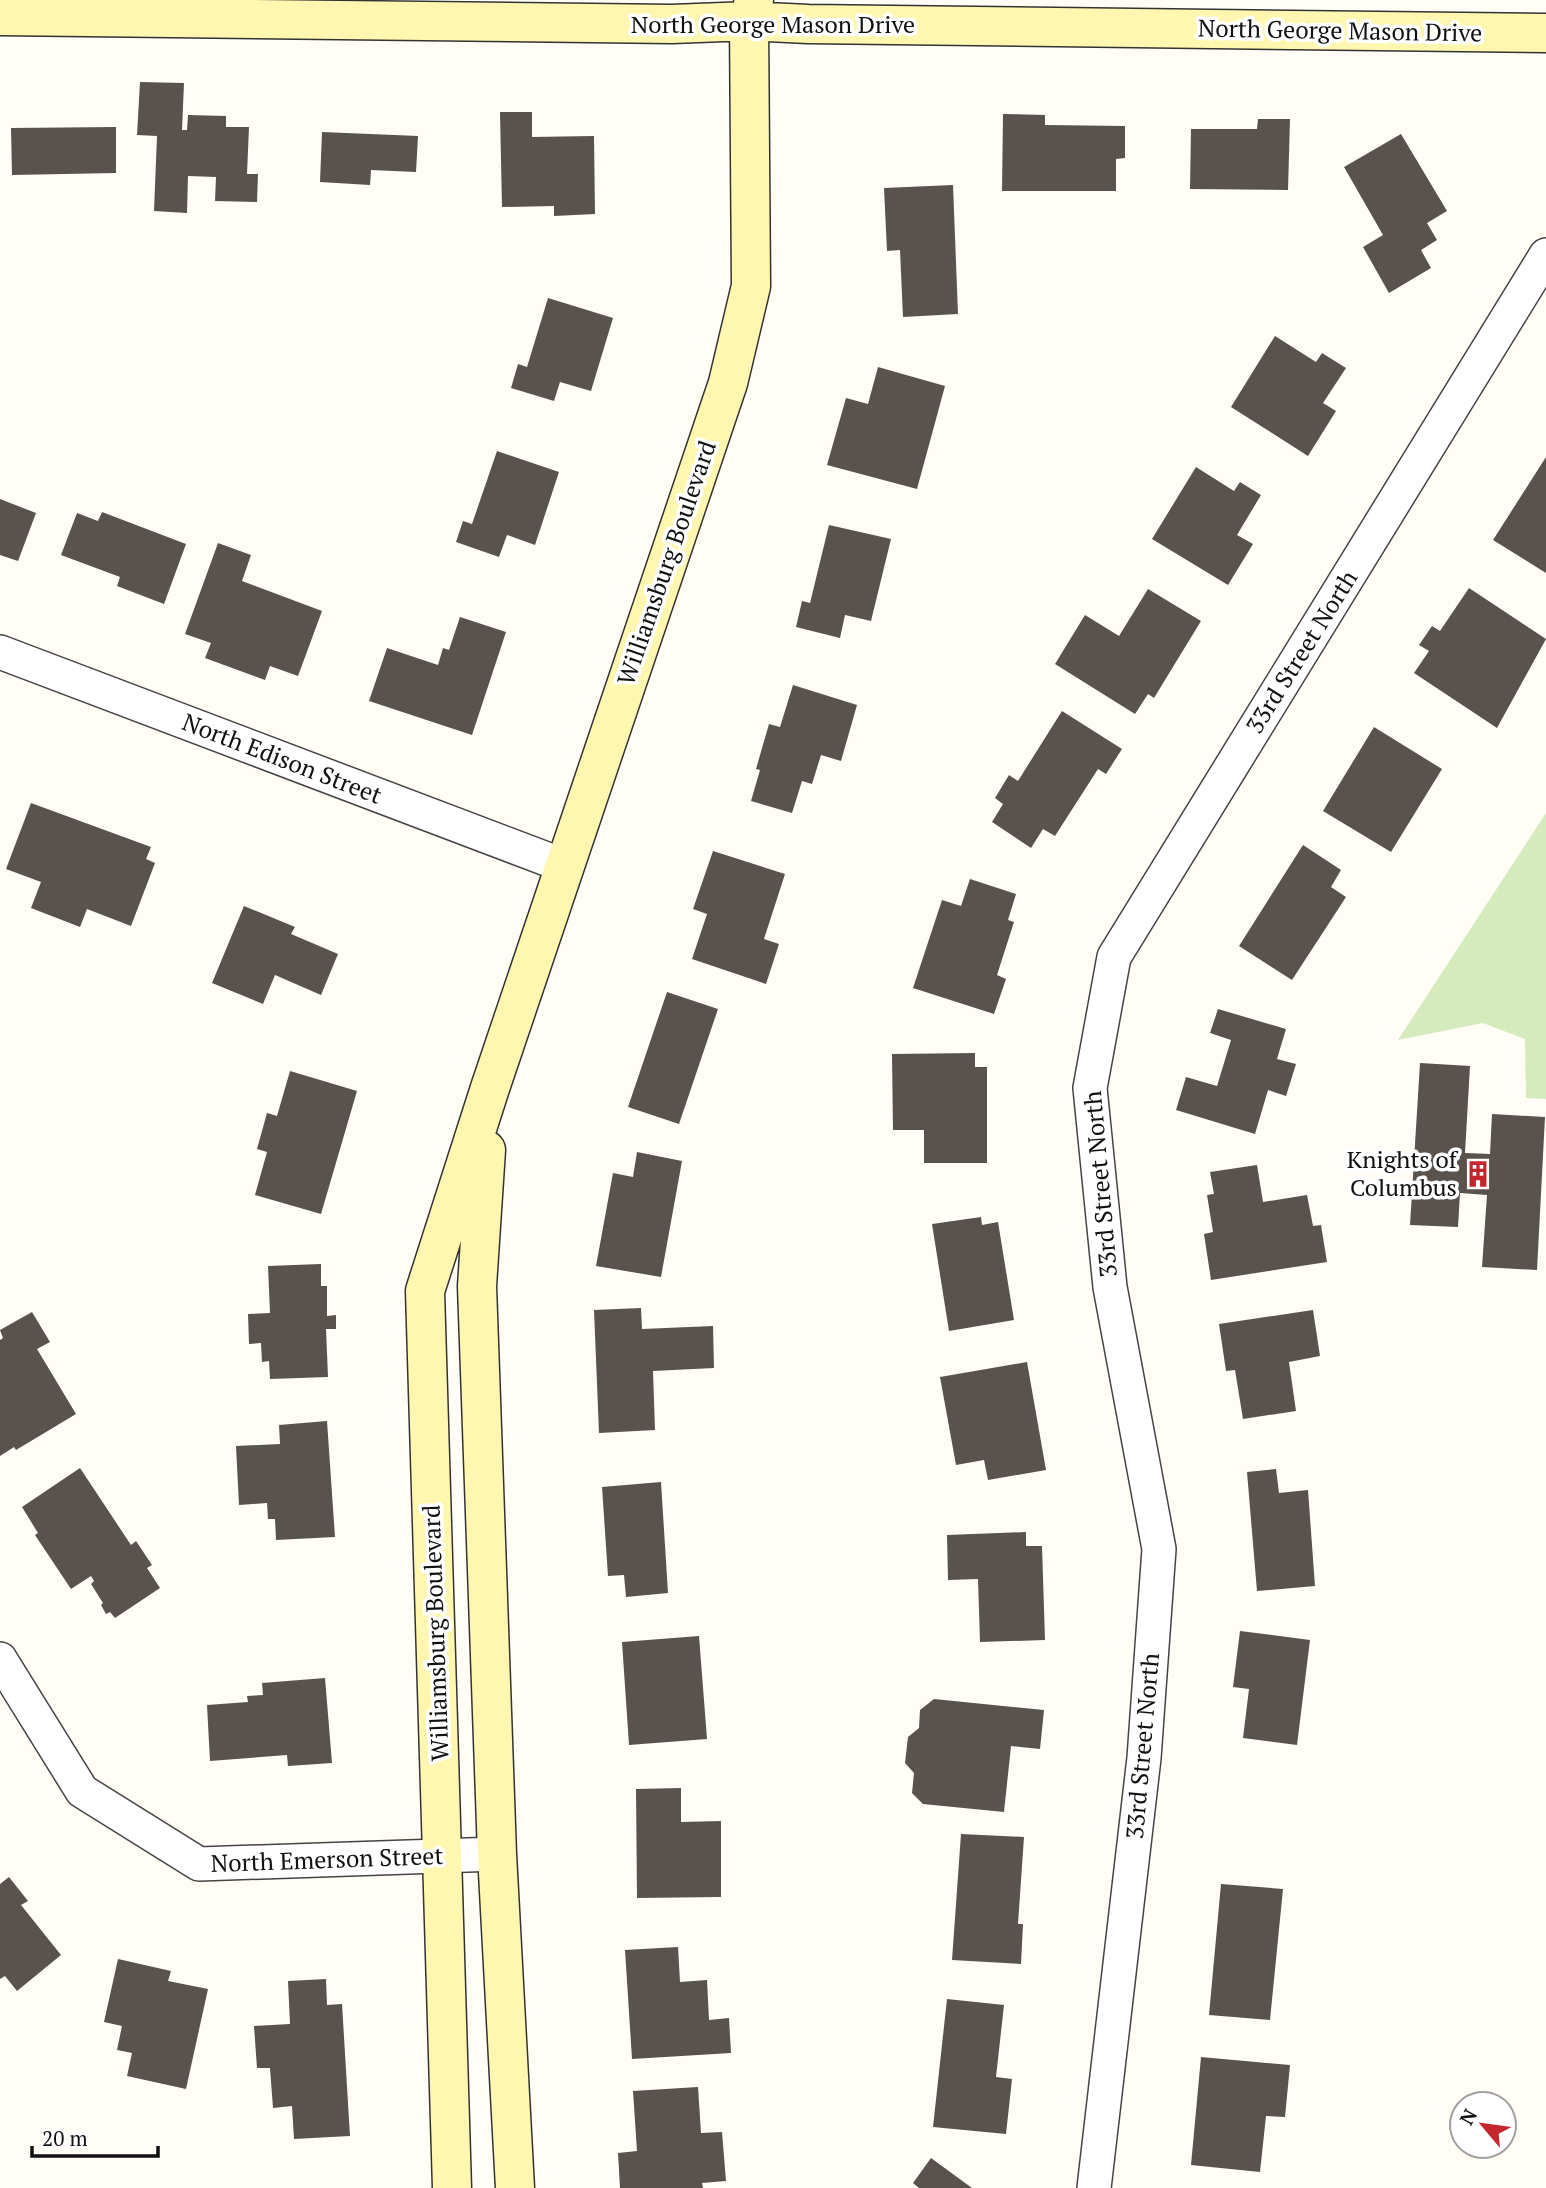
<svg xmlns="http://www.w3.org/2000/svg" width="1546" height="2188" font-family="'PT Serif',serif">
	<rect width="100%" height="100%" fill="#fffdf5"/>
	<!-- green -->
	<path fill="#d5ebbd" d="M1546,813v286l-20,-1 -1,-59 -42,-16 -85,17z"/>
	<!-- building -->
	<path fill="#5a524d" d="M140,82l44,1 -2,47h5l1,-15 38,1v11h23l-2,47h11l-1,28 -42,-1 1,-24 -28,-1 -1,37 -33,-2 3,-75 -20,-1z
		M500,112h32v25l62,-1 1,78 -41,2v-10l-52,1z
		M1003,114l42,1v10l80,1v32l-9,1v32h-114z
		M1258,119h32l-2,71 -98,-1 1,-60h66z
		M116,127v46l-104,2 -1,-47z
		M322,132l96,4 -2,36 -45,-2 -1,15 -50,-3z
		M1401,134l46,77 -20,12 10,17 -16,10 10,18 -42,25 -26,-46 20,-12 -39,-68z
		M953,185l5,129 -55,3 -3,-67 -13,1 -3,-63z
		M548,298l65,20 -22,73 -31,-9 -6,19 -43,-13 7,-24 9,3z
		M1275,336l41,26 6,-9 24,15 -23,35 13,8 -28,45 -77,-49z
		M878,367l67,19 -28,103 -90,-24 19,-67 22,6z
		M497,451l62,21 -24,73 -28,-10 -8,22 -43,-15 7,-21 9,3z
		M1546,457v116l-53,-33z
		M1196,467l38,24 6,-9 21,13 -24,40 16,9 -25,41 -76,-46z
		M0,499l36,14 -18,48 -18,-6z
		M102,512l84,32 -22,60 -47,-18 3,-9 -59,-22 16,-42 21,8z
		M829,525l62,14 -20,82 -26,-6 -5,23 -44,-11 6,-26 8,2z
		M218,543l33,12 -9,26 80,30 -24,65 -28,-10 -5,14 -60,-22 6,-15 -26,-9z
		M1469,588l77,51 -49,89 -83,-55 15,-22 -10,-6 13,-19 8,5z
		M1148,589l53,32 -47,77 -6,-4 -13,20 -80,-50 30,-49 34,21z
		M460,617l46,15 -34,103 -103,-34 18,-53 51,17 5,-17 6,2z
		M793,685l64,20 -16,56 -20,-6 -9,29 -10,-3 -10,32 -41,-12 9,-31 -4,-1 13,-45 11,3z
		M1062,711l60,38 -16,25 -8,-5 -43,67 -12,-7 -12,19 -39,-26 11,-18 -8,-6 14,-23 9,6z
		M1374,727l68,42 -51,83 -68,-41z
		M31,803l120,44 -5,12 9,4 -24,63 -44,-17 -7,18 -49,-19 10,-26 -35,-13z
		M1303,845l38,25 -10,17 15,10 -54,83 -53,-34z
		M713,851l72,23 -21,65 15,5 -13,40 -74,-25 15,-45 -14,-5z
		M970,879l46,15 -8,26 6,2 -17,53 9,4 -12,35 -81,-26 29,-88 19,6z
		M244,906l51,21 -4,7 47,20 -17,41 -46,-20 -12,29 -51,-21z
		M667,992l51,17 -39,115 -51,-17z
		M1218,1009l68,20 -9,30 19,5 -10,32 -18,-6 -13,44 -79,-24 10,-33 31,9 14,-46 -21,-7z
		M975,1053v14h12v96h-63v-33h-31l-1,-76z
		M1420,1063l50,3 -5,87 25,1 2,-40 53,3 -8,153 -55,-3 5,-72 -27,-2 -2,34 -48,-2z
		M290,1071l67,20 -36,123 -66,-19 12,-43 -10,-3 10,-36 10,3z
		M637,1152l45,9 -21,116 -65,-11 17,-93 20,4z
		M1257,1165l6,37 44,-7 6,31 8,-1 6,37 -116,18 -7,-46 9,-2 -6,-37 7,-1 -4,-22z
		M981,1217l1,8 16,-3 16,98 -65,11 -17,-107z
		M321,1264v22h6v30l9,-1v14h-10l2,48 -58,2 -1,-18 -7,1 -1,-19 -12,1 -1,-30 22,-1 -2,-47z
		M641,1308l1,21 71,-3 1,42 -61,3 2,59 -56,3 -5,-123z
		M1313,1310l7,46 -31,6 7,49 -53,8 -8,-49 -9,1 -7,-47z
		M32,1312l18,30 -13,7 39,65 -60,36 -2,-3 -14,9v-116l3,-2 -3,-8z
		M1027,1362l19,108 -58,10 -4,-20 -28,5 -16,-88z
		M327,1421l8,116 -59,3 -1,-21h-7l-1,-16 -28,2 -3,-59 44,-2 -1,-19z
		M80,1468l51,77 5,-4 16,24 -5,3 13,20 -45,30 -5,-6 -4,2 -5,-9 2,-2 -12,-19 3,-3 -3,-5 -20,13 -36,-54 3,-2 -16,-26z
		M1276,1469l3,24 29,-3 7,96 -58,5 -10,-119z
		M661,1482l7,111 -42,4 -2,-22 -16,1 -6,-89z
		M1026,1532v14h16l3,94 -65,2 -2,-63 -30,1 -1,-45z
		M1240,1631l70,9 -13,105 -54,-7 6,-49 -16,-2z
		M699,1636l8,103 -78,6 -7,-103z
		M325,1678l7,85 -44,3 -1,-11 -77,6 -3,-56 41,-3 -1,-6 16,-1 -1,-12z
		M934,1699l110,11 -4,39 -29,-3 -7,66 -81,-8 -11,-11 2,-20 -9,-10 3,-26 11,-9 1,-18z
		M681,1788v34l40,-1v76l-84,1 -1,-109z
		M961,1834l63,3 -6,87h5l-2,40 -69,-4z
		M9,1877l19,24 -7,4 40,50 -44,36 -12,-15 -5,3v-95z
		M1221,1884l62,5 -13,131 -61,-5z
		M678,1947l2,35 27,-2 2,40 20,-2 2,35 -99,6 -7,-109z
		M118,1959l53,12 -3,10 40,8 -22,100 -59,-13 5,-23 -15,-3 5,-24 -18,-4z
		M326,1979l1,26 15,-1 8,132 -56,3 -2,-33 -19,2 -3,-40h-13l-3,-42 36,-2 -2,-43z
		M947,1999l57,6 -8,72 16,2 -6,55 -73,-7z
		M1201,2057l89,8 -5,52 -19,-1 -6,56 -69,-7z
		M698,2087l3,46 21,-1 4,49 -24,2 1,5h-83l-2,-35 19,-2 -4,-60z
		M931,2158l41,30h-53l-6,-5z"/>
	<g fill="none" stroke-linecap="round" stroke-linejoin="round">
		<defs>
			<path id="street" d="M0,652l565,214
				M0,1659l82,132 117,73 298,-10
				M1094,2188l50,-430 15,-209 -49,-262 -20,-199 24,-131 432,-702"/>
			<path id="secondary" d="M0,16l672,8 77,-3 59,3 738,9
				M486,1150l-9,136 20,568 18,334
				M452,2188l-27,-897 65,-203 238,-705 23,-97 -2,-265 5,-21"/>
		</defs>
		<!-- street casing -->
		<use href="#street" stroke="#444" stroke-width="36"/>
		<!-- secondary casing -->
		<use href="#secondary" stroke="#333" stroke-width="41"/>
		<!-- street -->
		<use href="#street" stroke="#fff" stroke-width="33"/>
		<!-- secondary -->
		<use href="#secondary" stroke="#fff6b0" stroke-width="38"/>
	</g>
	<!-- icons -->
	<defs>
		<symbol id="building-bare" viewBox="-9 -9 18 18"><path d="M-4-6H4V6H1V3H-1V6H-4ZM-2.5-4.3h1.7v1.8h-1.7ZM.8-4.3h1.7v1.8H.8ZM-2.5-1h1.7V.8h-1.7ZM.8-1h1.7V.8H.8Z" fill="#c4262e" stroke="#fff" stroke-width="2.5" paint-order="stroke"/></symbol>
	</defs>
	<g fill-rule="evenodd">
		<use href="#building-bare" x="1459" y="1155" width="38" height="38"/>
	</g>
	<g text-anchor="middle" stroke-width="7" stroke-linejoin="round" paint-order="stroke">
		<!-- street labels -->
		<g font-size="24" fill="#111" stroke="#fff">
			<text x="773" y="33">North George Mason Drive</text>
			<text transform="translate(1340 31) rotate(1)" y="8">North George Mason Drive</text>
			<text transform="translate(667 563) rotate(-71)" y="8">Williamsburg Boulevard</text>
			<text transform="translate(1302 652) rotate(-58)" y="8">33rd Street North</text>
			<text transform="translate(282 759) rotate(21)" y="8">North Edison Street</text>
			<text transform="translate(1101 1184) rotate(-95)" y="8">33rd Street North</text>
			<text transform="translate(436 1633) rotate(-92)" y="8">Williamsburg Boulevard</text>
			<text transform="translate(1143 1746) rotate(-85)" y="8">33rd Street North</text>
			<text transform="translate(327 1860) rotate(-2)" y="8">North Emerson Street</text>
		</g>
		<!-- poi labels -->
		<g font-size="24" fill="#111" stroke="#fff" text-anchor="end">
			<text x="1457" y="1168">Knights of<tspan x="1457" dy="28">Columbus</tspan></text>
		</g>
	</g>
	<!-- north arrow -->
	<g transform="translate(1483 2125) rotate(299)"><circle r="33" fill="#ffffff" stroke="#a0a0a0" stroke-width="2"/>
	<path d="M0-5L12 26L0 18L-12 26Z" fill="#c4262e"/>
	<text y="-10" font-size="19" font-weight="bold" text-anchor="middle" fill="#111111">N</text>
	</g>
	<!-- scale -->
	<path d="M32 2146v10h126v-10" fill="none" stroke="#111111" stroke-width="3.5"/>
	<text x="42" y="2146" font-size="21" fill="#111111" stroke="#ffffff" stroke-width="5" paint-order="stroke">20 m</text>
</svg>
